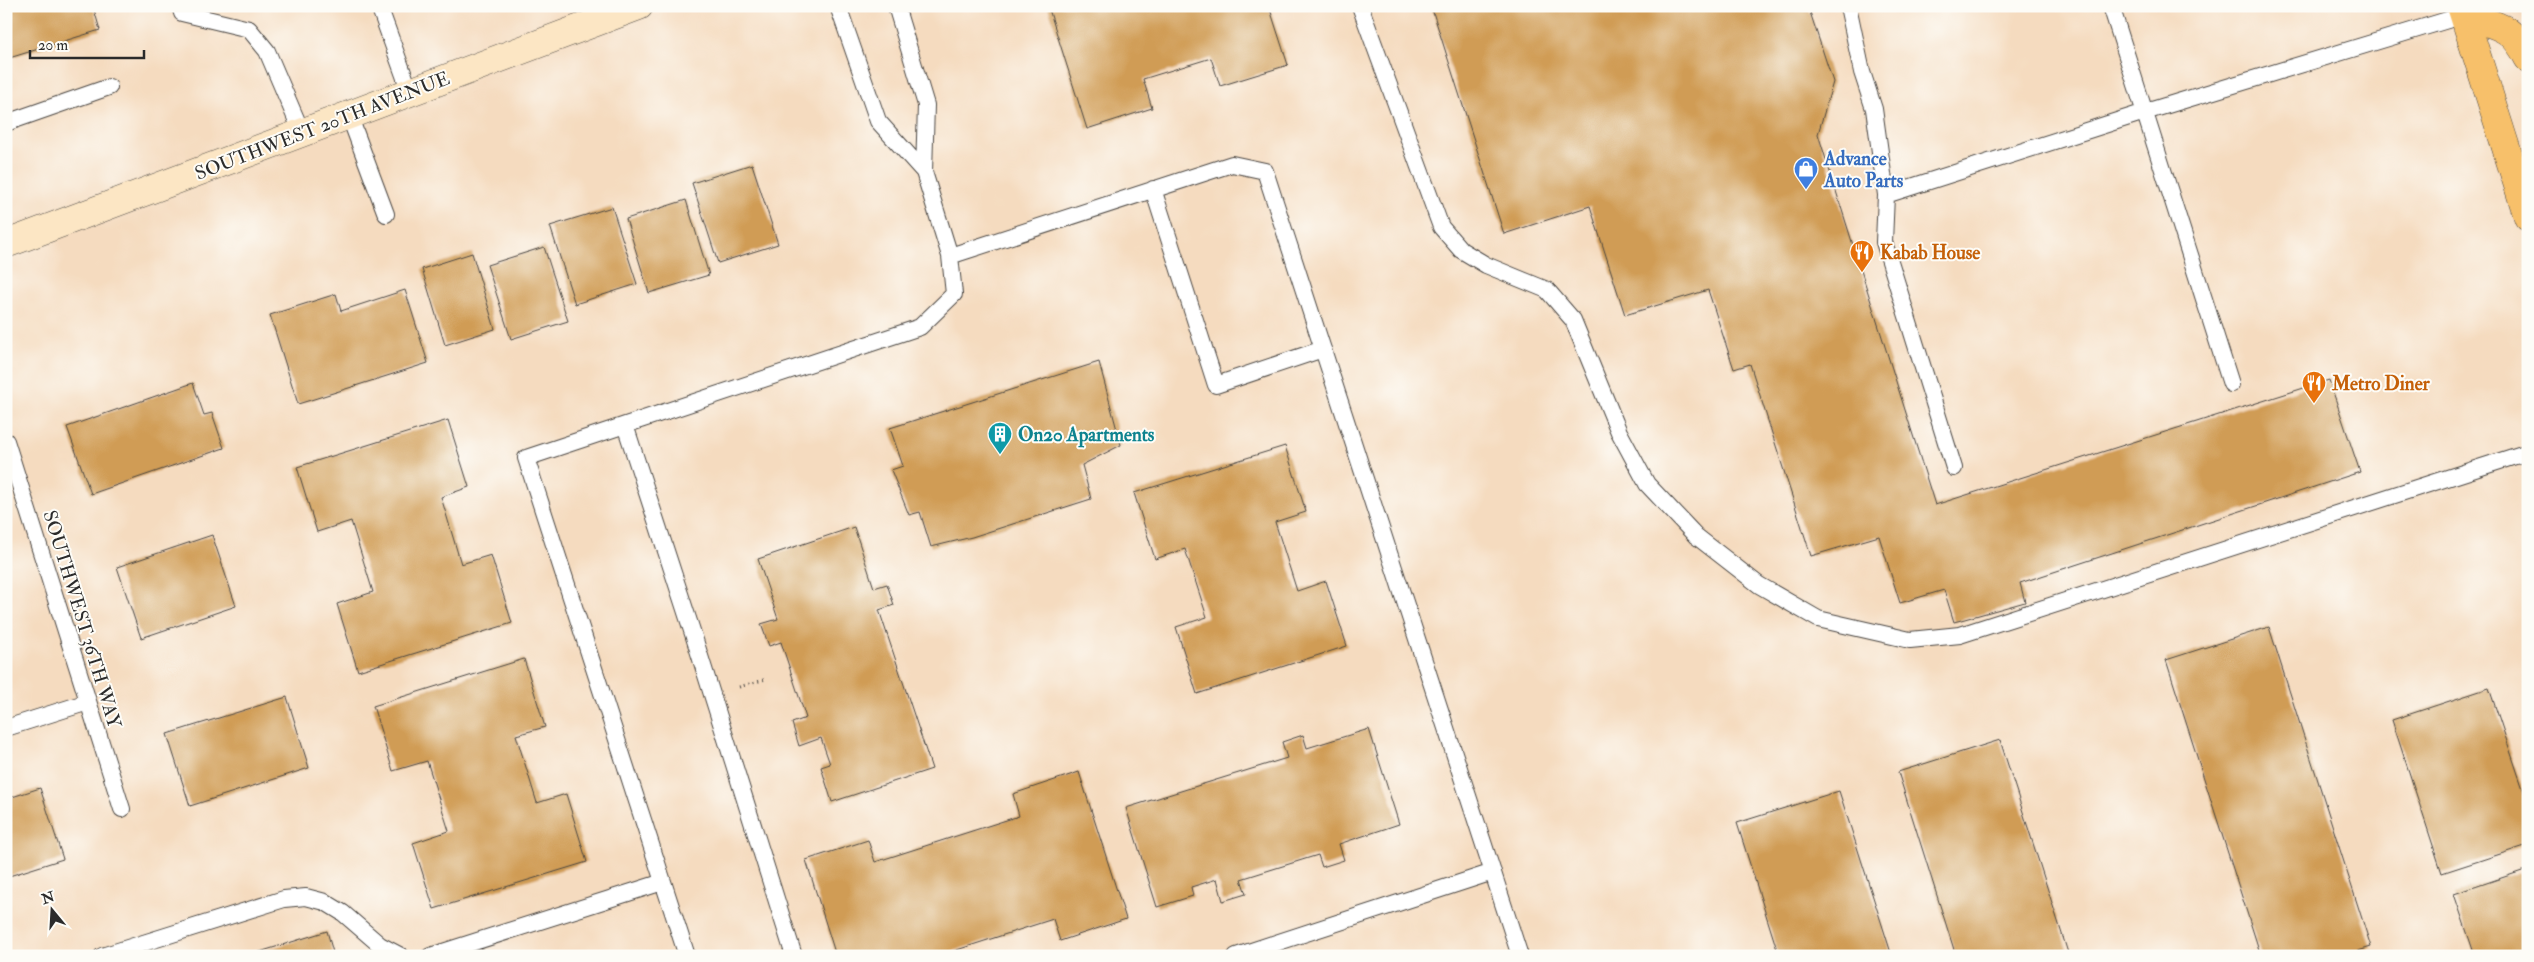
<svg xmlns="http://www.w3.org/2000/svg" width="2534" height="962" font-family="'IM FELL Double Pica',serif">
	<rect width="100%" height="100%" fill="#fdfcf7"/>
	<filter id="ink" filterUnits="userSpaceOnUse"><feTurbulence type="fractalNoise" baseFrequency=".02" numOctaves="2"/><feDisplacementMap in="SourceGraphic" scale="10" xChannelSelector="R" yChannelSelector="G"/><feConvolveMatrix kernelMatrix="1 2 1 2 8 2 1 2 1" color-interpolation-filters="sRGB"/></filter>
	<filter id="wash" filterUnits="userSpaceOnUse"><feTurbulence type="fractalNoise" baseFrequency=".0096" numOctaves="4" result="noise"/><feDisplacementMap in="SourceGraphic" scale="20" xChannelSelector="R" yChannelSelector="G"/><feGaussianBlur stdDeviation="1.12" result="paint"/><feColorMatrix in="noise" values="0 0 0 0 0 0 0 0 0 0 0 0 0 0 0 0 0 1.4 0 .05"/><feComposite in="paint" operator="in"/></filter>
	<g filter="url(#wash)">
		<rect width="100%" height="100%" fill="#f5dbbf"/>
		<g id="blocks">
			<!-- building -->
			<path fill="#d09c55" d="M6,6h87l7,24 -94,29z
				M1048,6h221l19,59 -68,21 -9,-28 -68,21 9,29 -65,21z
				M1431,6h377l25,76 -15,52 117,371 394,-125 31,92 -340,111 5,19 -71,20 -10,-32 -44,13 -21,-67 -68,20 -61,-192 -16,5 -26,-79 -83,25 -35,-109 -86,28z
				M752,164l26,80 -60,19 -26,-80z
				M686,200l23,75 -60,18 -23,-74z
				M612,207l25,77 -62,20 -25,-78z
				M544,247l24,74 -57,18 -24,-74z
				M472,253l23,76 -50,16 -23,-76z
				M405,290l23,73 -130,41 -28,-89 66,-21 5,17z
				M1099,362l22,83 -39,20 9,34 -119,38 -41,10 -11,-35 -11,3 -18,-45 12,-4 -13,-38z
				M193,383l11,32 8,-2 12,35 -133,46 -24,-67z
				M448,420l21,67 -28,10 20,67 30,-9 21,68 -154,48 -21,-67 36,-12 -22,-71 -34,11 -20,-65z
				M1285,446l21,66 -31,10 22,69 29,-10 21,65 -150,48 -21,-67 31,-10 -22,-68 -30,10 -21,-66z
				M854,527l20,61 13,-4 7,21 -15,5 53,159 -100,33 -11,-35 9,-3 -9,-26 -22,8 -7,-23 14,-5 -25,-76 -12,4 -8,-22 17,-5 -20,-60z
				M212,535l24,71 -95,32 -24,-71z
				M2269,627l102,320 -29,9h-81l-95,-296z
				M524,659l21,68 -29,8 21,68 29,-9 21,68 -153,47 -21,-66 36,-12 -22,-70 -34,10 -20,-65z
				M2489,688l39,116v41l-86,28 -50,-153z
				M287,697l22,71 -119,38 -23,-72z
				M1369,729l30,95 -60,20 5,16 -22,7 -4,-12 -77,24 5,15 -23,7 -6,-22 -26,8 2,9 -36,11 -31,-99 161,-50 -5,-16 21,-7 4,13z
				M2000,740l69,216h-113l-58,-184z
				M1079,772l47,147 -66,22 -7,-22 -115,37h-102l-30,-96 62,-20 7,22 144,-46 -6,-22z
				M40,788l23,71 -57,18v-78z
				M1839,791l53,165h-113l-42,-133z
				M2528,869v87h-53l-21,-62z
				M327,931l7,25h-84v-1z"/>
		</g>
	</g>
	<g filter="url(#ink)">
		<use href="#blocks" fill-opacity="0" stroke="#494541" stroke-width="1"/>
		<g fill="none" stroke-linecap="round" stroke-linejoin="round">
			<defs>
				<path id="lane" d="M180,6l2,7 67,16 18,22 35,82
					M379,6l31,86
					M838,6l40,115 46,51
					M1360,6l81,221 20,23 25,15 61,25 26,30 46,112 28,52 49,52 63,49 59,34 92,21 50,-5 568,-183
					M1848,6l14,66 12,37 12,86 -2,47 70,226
					M2111,6l120,378
					M349,115l37,99
					M6,123l103,-36
					M1153,189l63,196 107,-36
					M1886,195l259,-83 319,-97
					M950,256l282,-92 33,7 255,785
					M625,425l69,212 100,319
					M6,441l116,368
					M6,728l82,-26
					M102,956l182,-57 22,-2 19,5 18,11 37,32 21,11
					M430,956l233,-74
					M687,956l-161,-498 394,-131 34,-33 -4,-38 -26,-84 2,-67 -30,-99
					M1236,956l257,-84"/>
				<path id="secondary" d="M6,244l633,-238"/>
				<path id="primary" d="M2461,6l67,211
					M2464,15c33,11 48,10 64,43"/>
			</defs>
			<!-- lane casing -->
			<use href="#lane" stroke="#494541" stroke-width="18"/>
			<!-- secondary casing -->
			<use href="#secondary" stroke="#494541" stroke-width="29"/>
			<!-- primary casing -->
			<use href="#primary" stroke="#494541" stroke-width="29"/>
			<!-- path -->
			<path stroke="#494541" stroke-width="3" stroke-dasharray="1 4" stroke-linecap="butt" d="M739,687l27,-8"/>
			<!-- lane -->
			<use href="#lane" stroke="#fff" stroke-width="16"/>
			<!-- secondary -->
			<use href="#secondary" stroke="#fce6c4" stroke-width="28"/>
			<!-- primary -->
			<use href="#primary" stroke="#f7c06b" stroke-width="28"/>
		</g>
	</g>
	<!-- icons -->
	<defs>
		<symbol id="shop-pin" viewBox="-11 -11 22 30"><path d="M0 17L-7.5 6A9.5 9.5 0 1 1 7.5 6Z" fill="#3f7fe0" stroke="#fdfcf7"/><path d="M-5-2.5h2.3a2.7 3.5 0 0 1 5.4 0H5L5.5 6h-11ZM-1.5-2.5h3a1.5 2.3 0 0 0-3 0Z" fill="#fff"/></symbol>
		<symbol id="restaurant-pin" viewBox="-11 -11 22 30"><path d="M0 17L-7.5 6A9.5 9.5 0 1 1 7.5 6Z" fill="#e8710a" stroke="#fdfcf7"/><path d="M-5-6h1v4h1v-4h1v4h1v-4h1v5L-1.5 .5V6h-2V.5L-5-1ZM5-6V6H3V1.5H1.5Q1.5-4 5-6Z" fill="#fff"/></symbol>
		<symbol id="building-pin" viewBox="-11 -11 22 30"><path d="M0 17L-7.5 6A9.5 9.5 0 1 1 7.5 6Z" fill="#0f9aa8" stroke="#fdfcf7"/><path d="M-4-6H4V6H1V3H-1V6H-4ZM-2.5-4.3h1.7v1.8h-1.7ZM.8-4.3h1.7v1.8H.8ZM-2.5-1h1.7V.8h-1.7ZM.8-1h1.7V.8H.8Z" fill="#fff"/></symbol>
	</defs>
	<g fill-rule="evenodd">
		<use href="#shop-pin" x="1792" y="155" width="28" height="38"/>
		<use href="#restaurant-pin" x="1848" y="238" width="28" height="38"/>
		<use href="#restaurant-pin" x="2300" y="369" width="28" height="38"/>
		<use href="#building-pin" x="986" y="420" width="28" height="38"/>
	</g>
	<g text-anchor="middle" stroke-width="4" stroke-linejoin="round" paint-order="stroke">
		<!-- street labels -->
		<g font-size="19" fill="#2b2b2b" stroke="#fdfcf7">
			<text transform="translate(322 125) rotate(-21)" y="7">SOUTHWEST 20TH AVENUE</text>
			<text transform="translate(83 619) rotate(73)" y="7">SOUTHWEST 36TH WAY</text>
		</g>
		<!-- shop labels -->
		<g font-size="19" font-weight="bold" fill="#366cbe" stroke="#fdfcf7" text-anchor="start">
			<text x="1824" y="165">Advance<tspan x="1824" dy="22">Auto Parts</tspan></text>
		</g>
		<!-- food labels -->
		<g font-size="19" font-weight="bold" fill="#c56008" stroke="#fdfcf7" text-anchor="start">
			<text x="1880" y="259">Kabab House</text>
			<text x="2332" y="390">Metro Diner</text>
		</g>
		<!-- culture labels -->
		<g font-size="19" font-weight="bold" fill="#0d838f" stroke="#fdfcf7" text-anchor="start">
			<text x="1018" y="441">On20 Apartments</text>
		</g>
	</g>
	<!-- margin -->
	<rect width="2534" height="962" fill="none" stroke="#fdfcf7" stroke-width="25"/>
	<!-- north arrow -->
	<g transform="translate(52 910) rotate(342)" stroke="#fdfcf7" stroke-width="4" paint-order="stroke">
	<path d="M0-4L9 19L0 12L-9 19Z" fill="#2b2b2b"/>
	<text y="-8" font-size="14" font-weight="bold" text-anchor="middle" fill="#2b2b2b">N</text>
	</g>
	<!-- scale -->
	<path d="M30 50v8h114v-8" fill="none" stroke="#2b2b2b" stroke-width="2.5"/>
	<text x="38" y="50" font-size="15" fill="#2b2b2b" stroke="#fdfcf7" stroke-width="4" paint-order="stroke">20 m</text>
</svg>
